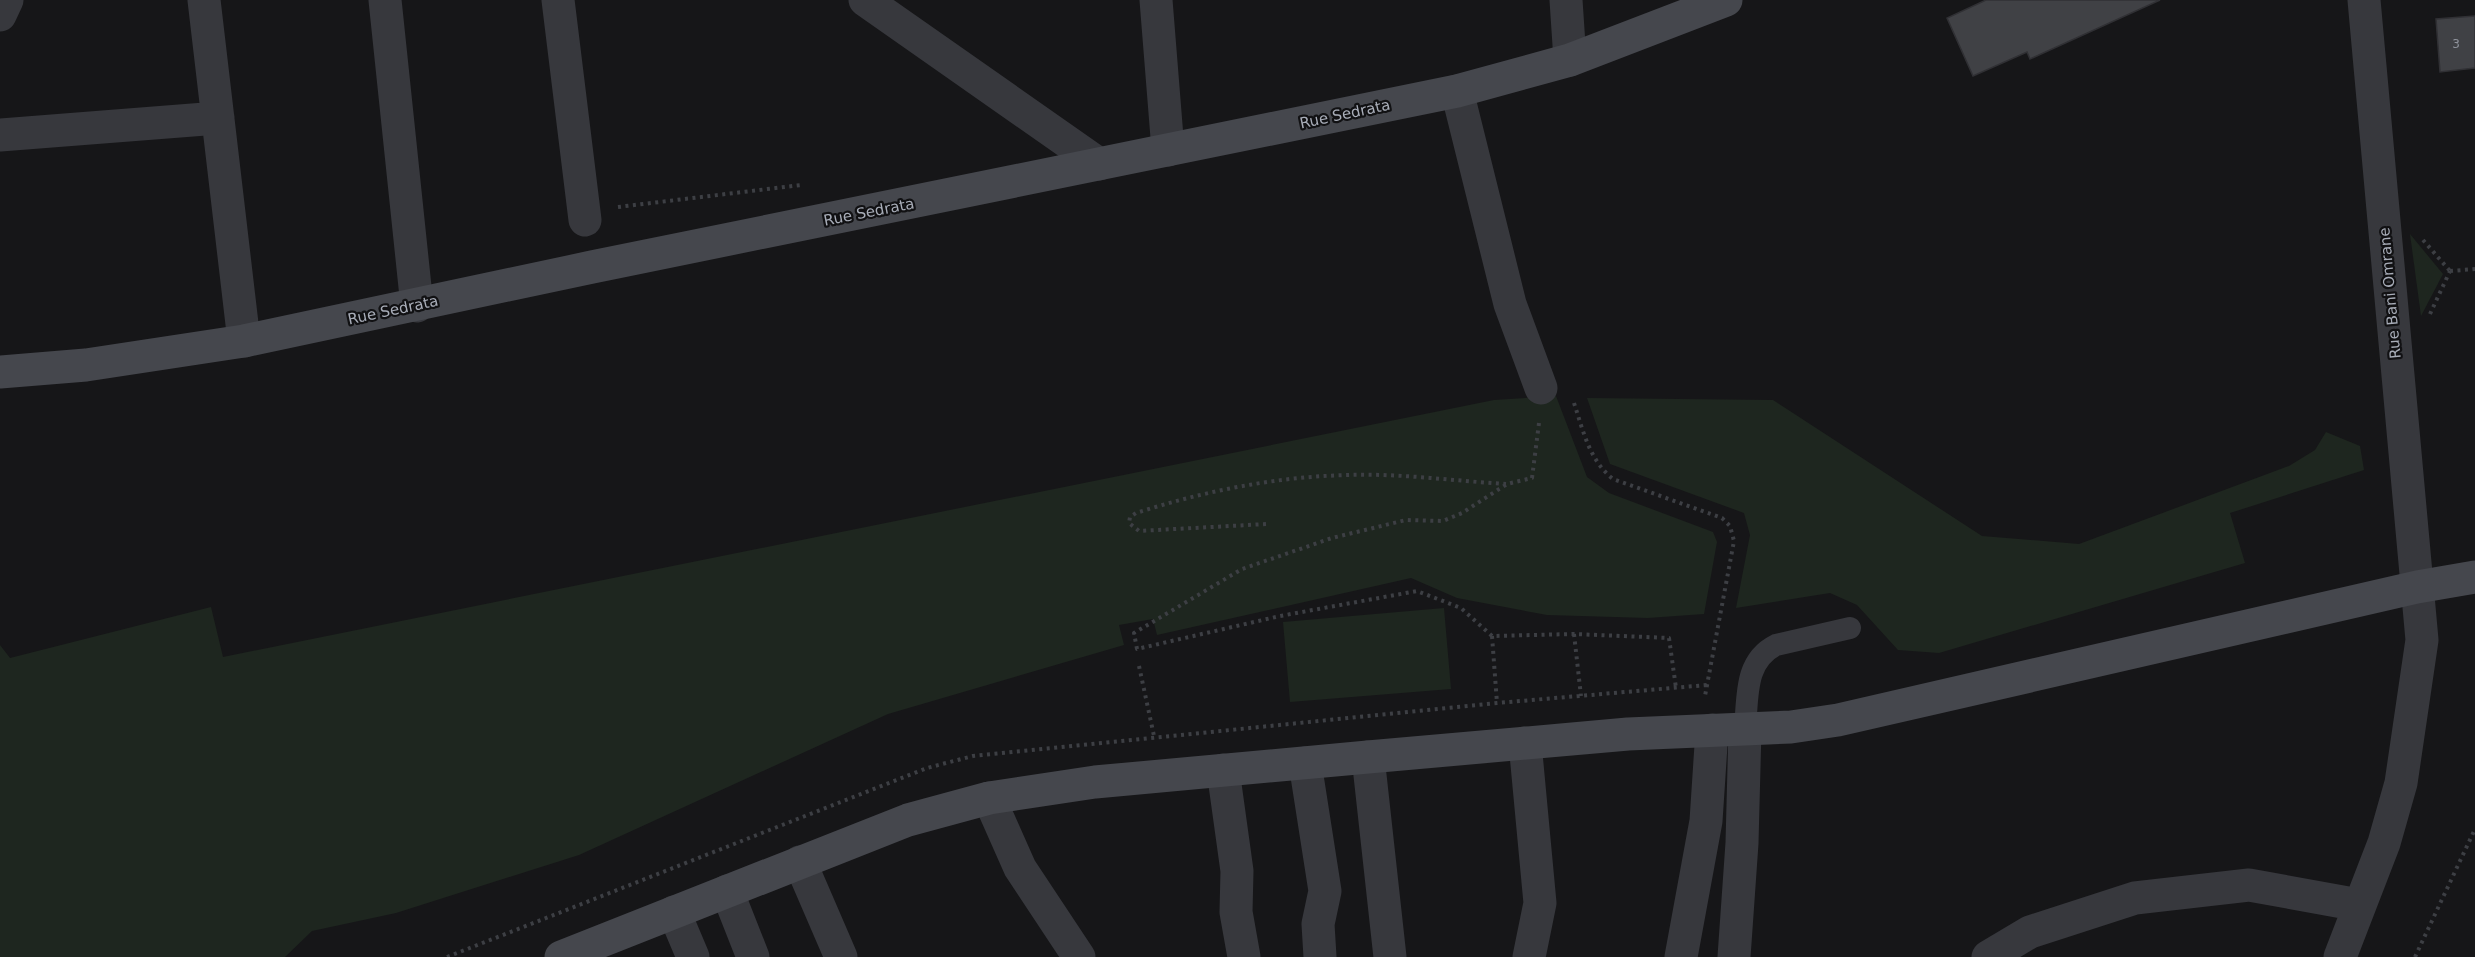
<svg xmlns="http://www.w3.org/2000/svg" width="2475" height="957" font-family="'DejaVu Sans',sans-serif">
	<rect width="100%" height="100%" fill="#161618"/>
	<!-- green -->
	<path fill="#1e261f" d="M2410,234l33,40 -22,42z
		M1556,396l31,81 22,16 104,39 4,10 -13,72 -56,4 -101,-3 -90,-17 -46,-20 -254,57 -4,-16 -34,6 5,20 -236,69 -309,141 -183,58 -84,18 -27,26h-285v-312l10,13 201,-51 12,50 1271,-257z
		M1587,398l186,2 209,136 97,8 210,-78 26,-16 11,-18 34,14 4,24 -134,43 15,50 -306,90 -41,-3 -41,-45 -27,-12 -94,15 14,-73 -6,-22 -134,-49z
		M1444,608l7,81 -161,13 -7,-80z"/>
	<!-- building -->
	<path fill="#404145" stroke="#303034" stroke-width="1.5" d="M1986,0h174l-130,59 -3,-7 -54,24 -26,-58z
		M2475,16v52l-35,4 -4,-53z"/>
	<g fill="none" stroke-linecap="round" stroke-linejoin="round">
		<!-- path -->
		<path stroke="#3d3f44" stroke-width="4" stroke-dasharray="3 4.5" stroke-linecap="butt" d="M618,207l183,-22
			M2423,240l27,31
			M2450,271l25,-2
			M2430,314l20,-43
			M1574,403c9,27 15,57 39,76l109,39 8,8 4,15 -29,155
			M1539,423l-7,55 -25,6 -45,29 -19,8 -37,-1 -74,18 -90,31 -108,64 3,16 143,-33 137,-25 44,17 31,28 82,-2 95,4 7,50
			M1266,524l-127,7 -10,-8 1,-6 6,-4c69,-22 138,-36 211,-38 52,-2 107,6 159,9
			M1574,634l7,62
			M1492,636l5,67
			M1139,666l15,70
			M447,957l480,-189 46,-12 524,-53 210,-18
			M2415,957l60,-128"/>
		<!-- lane -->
		<path stroke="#37383d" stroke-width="22" d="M1745,729c3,-32 -1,-68 31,-84l74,-17"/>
		<!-- street -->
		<path stroke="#37383d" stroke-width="33" d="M204,0l40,341
			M385,0l32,306
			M558,0l27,220
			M865,0l234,164
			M1156,0l12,150
			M1566,0l4,60
			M0,15l7,-15
			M1457,91l53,213 31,84
			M0,135l218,-17
			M1525,743l15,160 -11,54
			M1368,757l22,200
			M1305,763l20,128 -7,33 2,33
			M1223,770l14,101 -1,41 8,45
			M989,798l31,70 59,89
			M800,862l41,95
			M727,891l26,66
			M674,912l19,45
			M1681,957l25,-136 6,-91
			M1734,957l8,-114 3,-114
			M1988,957l42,-25 105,-34 114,-13 110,20
			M2340,957l44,-114 17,-60 21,-143 -58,-640"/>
		<!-- secondary -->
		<path stroke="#45474d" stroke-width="33" d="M0,372l86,-7 158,-24 348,-74 865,-176 113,-31 156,-60
			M561,957l347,-137 81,-22 106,-16 273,-25 260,-23 163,-7 47,-7 579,-133 58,-10"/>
	</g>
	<g text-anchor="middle" stroke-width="4.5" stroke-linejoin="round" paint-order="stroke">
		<!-- number labels -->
		<g font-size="12" fill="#8e929b">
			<text x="2456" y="48">3</text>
		</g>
		<!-- street labels -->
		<g font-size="15" fill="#a8adb8" stroke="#111113">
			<text transform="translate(1345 114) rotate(-12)" y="5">Rue Sedrata</text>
			<text transform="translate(869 212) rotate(-11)" y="5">Rue Sedrata</text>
			<text transform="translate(2390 293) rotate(-95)" y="5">Rue Bani Omrane</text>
			<text transform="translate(393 310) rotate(-12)" y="5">Rue Sedrata</text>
		</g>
	</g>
</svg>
